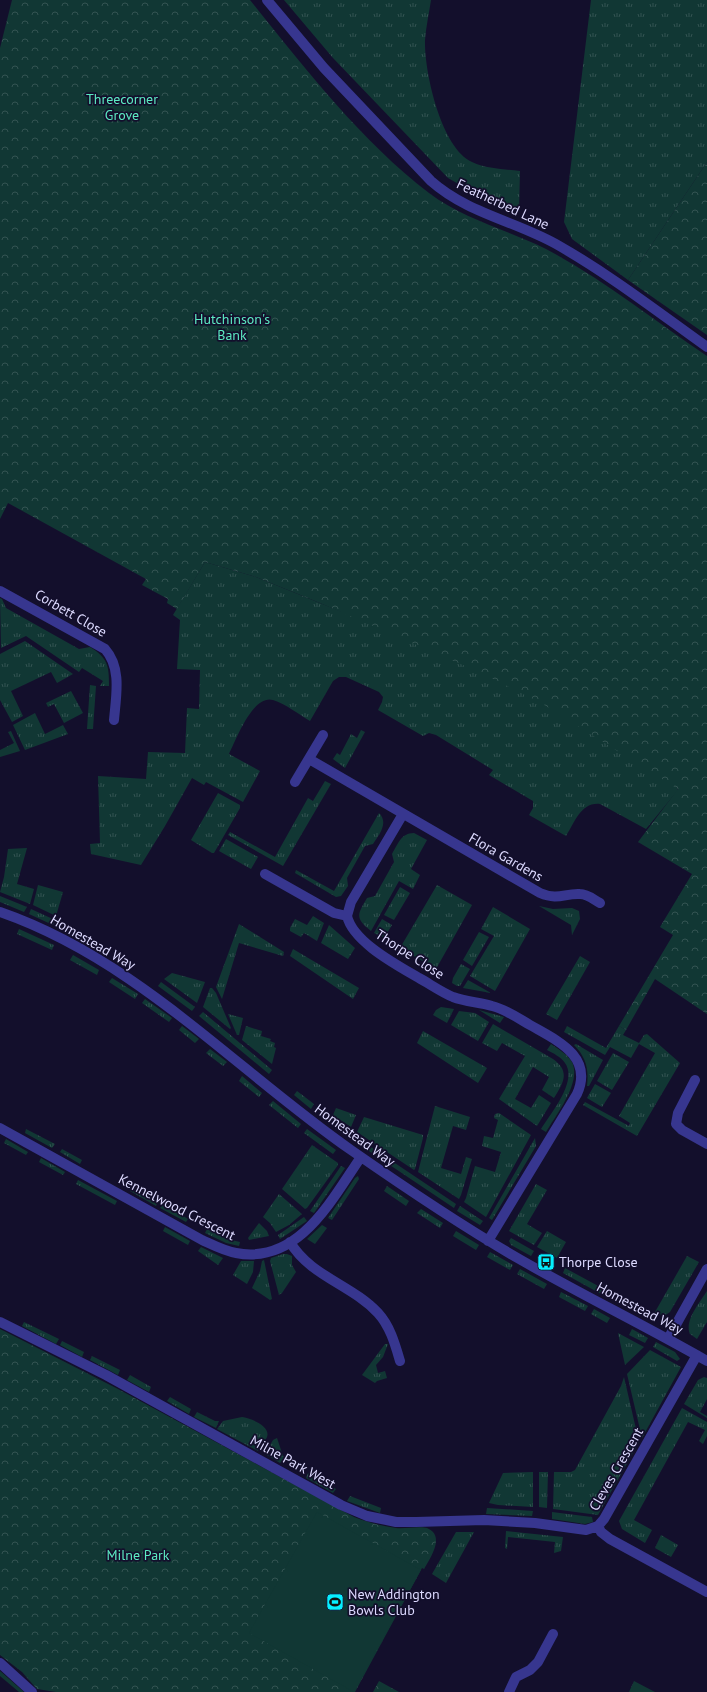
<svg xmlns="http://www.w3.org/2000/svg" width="707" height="1692" font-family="'PT Sans',sans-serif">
	<defs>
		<pattern id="grass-tufts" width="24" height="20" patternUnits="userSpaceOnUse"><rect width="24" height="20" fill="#113734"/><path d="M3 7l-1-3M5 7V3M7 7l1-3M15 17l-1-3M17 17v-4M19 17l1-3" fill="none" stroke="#335352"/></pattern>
		<pattern id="forest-crowns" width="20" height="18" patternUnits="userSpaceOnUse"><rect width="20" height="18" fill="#113734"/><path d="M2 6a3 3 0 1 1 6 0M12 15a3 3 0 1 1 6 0" fill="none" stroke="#335352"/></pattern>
	</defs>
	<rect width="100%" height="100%" fill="#130f2c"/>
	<!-- grass -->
	<path fill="url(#grass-tufts)" d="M284,0h147c-2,13 -5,27 -6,40 -1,31 16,108 47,122 15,7 32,7 48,9l-1,42 -43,-19 -28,-16 -115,-120z
		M591,0h116v162l-79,118 -56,-41 -8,-17z
		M377,312l301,478 -32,39 -46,-25c-19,-2 -25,18 -34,32l-37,-21 4,-7v-7l-44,-26 4,-5 -57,-35 -7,-2 -6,3 -45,-26 4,-8 1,-5 -4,-5 -33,-15h-7l-6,4 -23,40c-12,-7 -24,-17 -37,-21 -20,-6 -37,40 -44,54l31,17 -17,31 -37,-20 -2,3 -12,-7 -27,48 -24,39 -50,-11 -1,-10 10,-1 -2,-67 48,3 2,-27 37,1 2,-45 12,1 1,-39 -23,-1 3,-49 -7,-5 32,-53 51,15 86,35z
		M0,598l2,1 4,9 73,41 11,-2c18,11 19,19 19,39h-9l3,-5 -21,-13 -3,4 -53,-36 -25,12z
		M25,641l48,33 -16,9 -6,-11 -40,19 12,25 -11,6 -12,-22v-46z
		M90,685l6,1 -3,43h-6z
		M71,691l12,22 -19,10 -10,-19 -6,3 -2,-4z
		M35,713l10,21 18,-9 5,9 -43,16 -12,-25z
		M361,730l4,2 -20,36 -12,-9 4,-6 3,2 11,-21 6,4z
		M11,731l9,20 -20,6v-7l14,-7 -6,-11z
		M325,781l6,3 -48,82 -55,-31 2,-3 45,25 33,-59 5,3z
		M218,793l22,12v3l-26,45h-2l-21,-13z
		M379,813c10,10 0,22 -6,31l-8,2 -18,32 1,8 -7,10 -5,1 -41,-24 1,-3 38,21z
		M414,833l13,7 -16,29 9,6 -7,14 -14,-8 -28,50c-16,-13 -14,-16 -4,-33l8,-2 19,-34 -2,-8c6,-10 9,-21 22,-21z
		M226,839l32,18 -7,12 -32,-18z
		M27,848l-10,36 17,5 -4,15 -30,-12 4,-15 4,-28z
		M38,885l25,7 -7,24 -23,-11z
		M437,885l35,20 -36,64 -36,-21z
		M400,887l10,6 -16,27 -10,-5z
		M0,896l27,11 -3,5 -24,-10z
		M539,906l14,3 19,-1 7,3 1,8 -8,16 -1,-10z
		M493,907l37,22 -35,62 -25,-15 24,-40 -13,-7z
		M31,909l24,11 -2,5 -24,-11z
		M313,916l11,7 -7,18 -13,-8 -3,4 -11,-6v-3l5,-9 12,6z
		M382,919l10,6 -8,13 -10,-5z
		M239,924l45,28 -1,4 -44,-13 -17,56 -6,-12z
		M329,925l26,23 -7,11 -27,-16z
		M19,929l35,16 -2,5 -35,-16z
		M479,932l10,5 -17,29 -9,-6z
		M293,949l66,39 -6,11 -63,-43z
		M73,955l26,15 -2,5 -27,-15z
		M580,956l10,6 -33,58 -11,-6z
		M461,964l9,5 -10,17h-3l-5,-3 1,-5z
		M172,973l33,9 -8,21 -33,-24z
		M112,978l26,16 -3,5 -26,-17z
		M468,980l23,13 -28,-5z
		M161,982l34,25 -3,4 -34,-25z
		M210,988h2l4,5 15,35 -1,1 -27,-22z
		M145,999l27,19 -3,4 -27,-19z
		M441,1007l13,2 -7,14 -14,-8 3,-5z
		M479,1010l25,7 -4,6z
		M459,1011l16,2 14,9 -11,19 -27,-16z
		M203,1012l69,58 -3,4 -70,-58z
		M228,1014l15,4 -4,17h-2z
		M493,1024l60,35c18,13 10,24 1,39l-12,-8 7,-13 -16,-10 -18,32 16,9 8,-13 12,8 -14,23 -38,-27 26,-43 -23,-13 -5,8 -15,-8z
		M182,1026l17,13 -4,4 -16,-13z
		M246,1026l16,5 -1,5 10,3 -1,2 5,2 -1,4 2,1 -4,16 -30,-24z
		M567,1026l39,22 13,-22 7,4 -3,5 16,8 5,-8 3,-1 33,29 -43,73 -54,-31 2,-3 44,24 1,-3 -11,-7 36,-63 -16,-9 -8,14 -21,-11 -5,8 -41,-23z
		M423,1031l64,37 -9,15 -61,-40z
		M551,1044c7,5 16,10 21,18 10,20 -16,53 -26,70l-5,-3c10,-16 37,-48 24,-66 -4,-6 -12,-10 -18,-13z
		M576,1044l27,16 -14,26h-2c2,-17 -1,-29 -13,-41z
		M210,1049l17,13 -4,4 -17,-13z
		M613,1053l16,9 -17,28 -15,-9z
		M242,1076l20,17 -3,4 -20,-16z
		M595,1084l16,9 -9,14 -15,-9z
		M297,1091l17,13 -3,5 -17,-14z
		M273,1101l28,23 -3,4 -29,-23z
		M435,1106l35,11 -4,13 -13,-4 -12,42 20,6 5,-17 6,2 -11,36 -2,4 -41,-27z
		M336,1108l20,7 -5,12 -18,-12z
		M499,1113l32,22 -45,82 -22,-15 2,-4 9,-32 20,6 6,-20 -19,-6 2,-10 9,2 5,-18 -4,-2 1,-4z
		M364,1117l59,18v3l-8,31 -1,1 -57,-38z
		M332,1118l17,13 -3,5 -17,-13z
		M26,1129l29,15 -3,4 -27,-15z
		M307,1129l29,21 -3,4 -29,-21z
		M356,1137l100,67 -2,4 -100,-67z
		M535,1138l1,8 -44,74 -3,-2z
		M6,1139l22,13 -2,3 -22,-12z
		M312,1145l26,18v2l-31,43 -2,1 -23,-20z
		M62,1149l20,11 -2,4 -20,-12z
		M41,1158l24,14 -2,3 -24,-13z
		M341,1166l4,2 -31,45 -4,-2z
		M358,1176l1,3 -27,41 -4,-2 27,-40z
		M78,1180l39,21 -2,4 -39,-21z
		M536,1184l11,6 -20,34 15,9 -8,12 -25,-14z
		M387,1186l22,15 -3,5 -22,-15z
		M132,1188l26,14 -2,4 -26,-15z
		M279,1194l23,20 -13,11 -13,7 -6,-9 -7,-6z
		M163,1204l25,15 -2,3 -26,-14z
		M460,1206l23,15 -3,4 -23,-14z
		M421,1209l22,14 -3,5 -23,-15z
		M304,1217l3,4 -27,18 -2,-4z
		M259,1223l8,8 2,5 -20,4 -1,-2z
		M322,1225l5,3 -12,16 -8,-5z
		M165,1227l25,14 -2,4 -25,-14z
		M207,1229l20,10 13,3 -1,4 -13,-3 -21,-10z
		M456,1231l23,14 -3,5 -23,-14z
		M547,1231l19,11 -9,16 -20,-11z
		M511,1238l23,13 -3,5 -20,-11 -2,-4z
		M201,1247l22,11 -5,7 -20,-14z
		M490,1252l23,13 -3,5 -23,-13z
		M283,1254h4l5,2v9l4,7 -14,21 -3,2 -9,-34 1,-3z
		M687,1256l12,6 -29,50 -6,4 -9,-4z
		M264,1260l8,39 -2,1 -18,-12 8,-17 2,-10z
		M241,1261h13l-1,11 -6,12 -14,-9z
		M565,1268l48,26 -3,5 -47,-26z
		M520,1269l27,15 -3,5 -27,-15z
		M707,1291v31l-10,17 -7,-5c-6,-13 10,-32 17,-43z
		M561,1292l27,14 -3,5 -26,-14z
		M594,1309l16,9 -3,5 -16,-9z
		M24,1322l35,17 -3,5 -34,-18z
		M632,1329l16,9 -3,5 -16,-8z
		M618,1333l26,14 -19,18z
		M62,1341l22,11 -2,5 -22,-12z
		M656,1342l19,10 5,7 -3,2 -24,-14z
		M385,1344h3l-5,13 -7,8 2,8 7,-2 2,7 -10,3 -2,2 -13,-8z
		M650,1350l31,17 -39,71 -15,-64z
		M92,1356l28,14 -2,5 -28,-15z
		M130,1375l21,12 -2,5 -22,-12z
		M624,1377l15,65 -41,73 -45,-6 1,-37h17l4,-2 46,-84z
		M704,1377l3,1v21l-7,13 7,4v2l-23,-14 14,-24z
		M170,1397l21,12 -2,5 -22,-13z
		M682,1408l25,14v14l-4,8 -4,-3 6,-11 -17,-8 -54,98 18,10 -7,13 -23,-14 -3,-8z
		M197,1412l18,9h4l-3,7 -22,-11z
		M242,1417c8,1 29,9 25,20 -2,5 -6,9 -9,14l-41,-22 6,-8z
		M277,1438l6,18 2,2 -5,5 -15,-9 8,-14z
		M533,1472v35l-35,-2 -9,-2 14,-30z
		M539,1472h9l-1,36 -8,-1z
		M308,1473l28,16 -3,4 -27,-15z
		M350,1496l31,12 -1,5 -33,-12z
		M487,1508l46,3 -1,5 -46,-2z
		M552,1512l40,5 1,5 -8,2 -33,-5z
		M506,1531l57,6 -2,14 -7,2 1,-11 -47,-5 -1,12 -2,-1z
		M456,1532h18l-28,51 -14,-9z
		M661,1535l17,10 -7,12 -16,-9z
		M0,1671l24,21h-5l-19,-16z
		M634,1681l19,10 2,1h-26z"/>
	<!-- forest -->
	<path fill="url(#forest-crowns)" d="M12,0h238c53,66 111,141 179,193 34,26 79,37 117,56 57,30 107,71 161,107v658l-52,-35 -29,51 -7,-4 54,-91 -13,-8 32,-53 -54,-32 40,-53 -137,-86 -62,-31 -159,-69 -64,-26 -51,-15 -28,47 -10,-6 1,-4 -26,-14 4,-6 -138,-76 -8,16v-471z
		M707,162v173l-79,-55z
		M0,1329l118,60 236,128c13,5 27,9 42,11 8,1 24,-2 31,0 19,8 3,30 -3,41l-2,-1 -67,124h-299l-19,-3 -15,-17 -22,-17z
		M379,1681l20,11h-26z"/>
	<!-- garden -->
	<path fill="#113734" d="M317,1512l104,58 -67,122 -105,-59z"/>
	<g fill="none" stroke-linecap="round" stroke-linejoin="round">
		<!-- minor -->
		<path stroke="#37368f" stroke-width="10" d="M0,591l105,58c17,19 11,47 9,71
			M309,759l231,134c19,8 24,0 40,1 8,0 14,6 20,9
			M295,782l28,-47
			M265,874l69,39 13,3c6,26 50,49 72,62 11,6 22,14 34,19 13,5 26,5 39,9 13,3 26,12 38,19 26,15 64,31 47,69l-89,147
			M0,912c136,47 235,157 351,238 56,39 112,77 170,110 61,35 125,66 186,101
			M347,916l4,-14 52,-88
			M695,1080l-17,33 -2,11 6,6 25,14
			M0,1128l202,112c11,5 22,11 34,13 63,12 96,-54 125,-96
			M290,1242c20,34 62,43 88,71 12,13 17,31 22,48
			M0,1322l106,53 235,130 26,11 29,6h20l68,-2 51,3 51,7 12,-4
			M668,1339l39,-70
			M697,1355l-93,164 -6,7 3,6 9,7 97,53
			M0,1663l32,29
			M509,1692l7,-15 14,-7 8,-8 15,-28"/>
		<!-- tertiary -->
		<path stroke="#37368f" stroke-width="10" d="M267,0l57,68 107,113c36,32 84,40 125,63 53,30 102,68 151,103"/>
	</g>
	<!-- icons -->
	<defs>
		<symbol id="bus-square" viewBox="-11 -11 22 22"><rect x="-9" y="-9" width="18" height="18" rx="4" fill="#06eeff" stroke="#130f2c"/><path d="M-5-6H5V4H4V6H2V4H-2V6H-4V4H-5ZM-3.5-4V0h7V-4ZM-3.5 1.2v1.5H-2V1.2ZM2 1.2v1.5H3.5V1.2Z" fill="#111"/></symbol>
		<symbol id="stadium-square" viewBox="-11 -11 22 22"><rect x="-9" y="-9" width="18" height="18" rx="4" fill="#06eeff" stroke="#130f2c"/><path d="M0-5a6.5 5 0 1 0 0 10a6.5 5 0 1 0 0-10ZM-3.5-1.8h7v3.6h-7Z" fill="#111"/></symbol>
	</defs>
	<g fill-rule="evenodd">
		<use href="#bus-square" x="536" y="1252" width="20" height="20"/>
		<use href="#stadium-square" x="325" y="1592" width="20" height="20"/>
	</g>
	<g text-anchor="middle" stroke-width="3.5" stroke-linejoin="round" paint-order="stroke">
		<!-- park labels -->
		<g font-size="14" fill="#5ceac2" stroke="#130f2c">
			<text x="122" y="104">Threecorner<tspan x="122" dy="16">Grove</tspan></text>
			<text x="232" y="324">Hutchinson's<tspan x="232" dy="16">Bank</tspan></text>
			<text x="138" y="1560">Milne Park</text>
		</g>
		<!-- street labels -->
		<g font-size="14" fill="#dddaff" stroke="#130f2c">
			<text transform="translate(503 204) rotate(25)" y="5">Featherbed Lane</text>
			<text transform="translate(71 613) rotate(30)" y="5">Corbett Close</text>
			<text transform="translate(506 857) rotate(30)" y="5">Flora Gardens</text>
			<text transform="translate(93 942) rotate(30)" y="5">Homestead Way</text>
			<text transform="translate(410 954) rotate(33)" y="5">Thorpe Close</text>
			<text transform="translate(355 1135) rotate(36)" y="5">Homestead Way</text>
			<text transform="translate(177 1207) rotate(27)" y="5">Kennelwood Crescent</text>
			<text transform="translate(640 1308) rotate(28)" y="5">Homestead Way</text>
			<text transform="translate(293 1462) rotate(29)" y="5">Milne Park West</text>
			<text transform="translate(616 1469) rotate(-60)" y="5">Cleves Crescent</text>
		</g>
		<!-- poi labels -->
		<g font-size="14" fill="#dddaff" stroke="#130f2c" text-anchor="start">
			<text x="559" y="1267">Thorpe Close</text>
			<text x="348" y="1599">New Addington<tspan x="348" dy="16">Bowls Club</tspan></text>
		</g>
	</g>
</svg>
